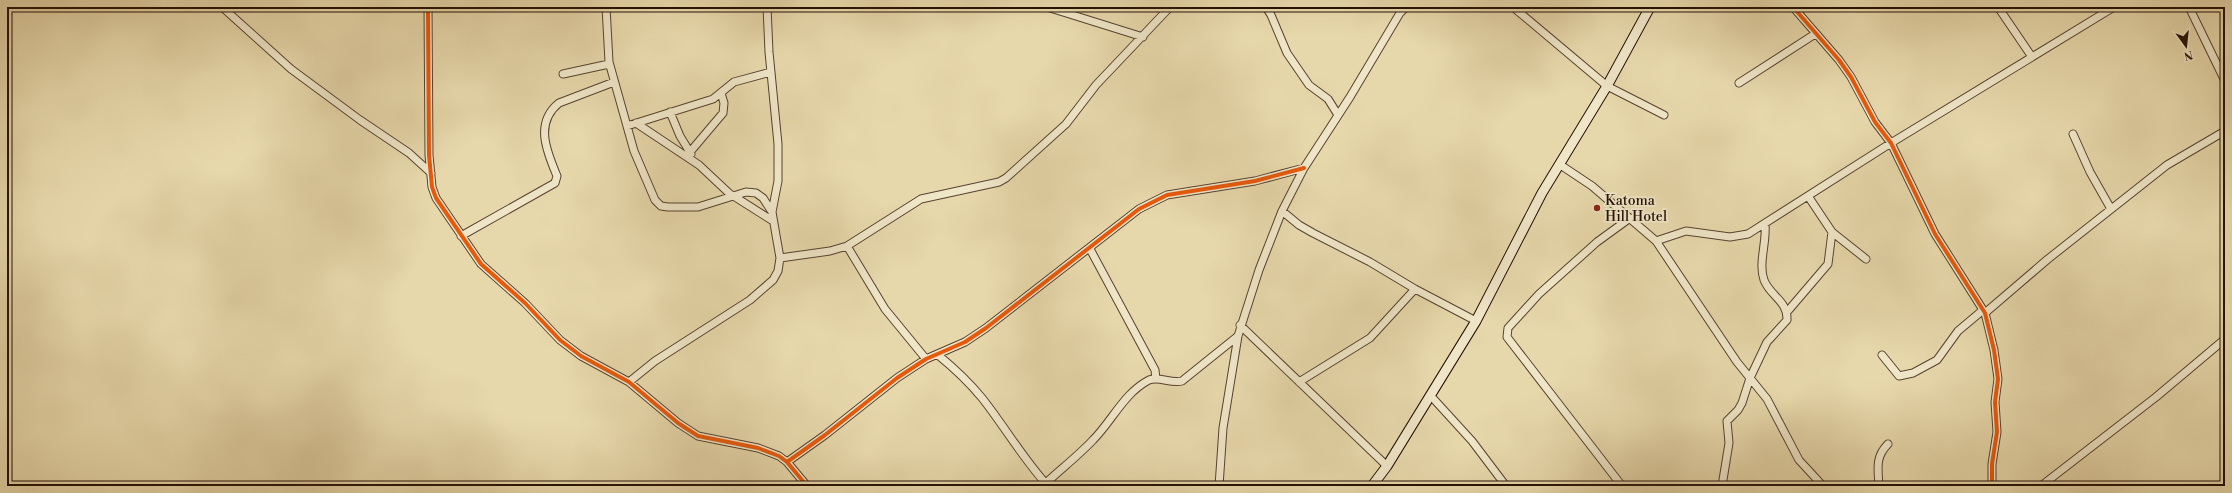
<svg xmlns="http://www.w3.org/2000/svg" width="2232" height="493" font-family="'Libre Bodoni',serif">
	<rect width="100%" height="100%" fill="#e7d8ab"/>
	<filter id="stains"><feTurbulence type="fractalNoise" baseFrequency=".005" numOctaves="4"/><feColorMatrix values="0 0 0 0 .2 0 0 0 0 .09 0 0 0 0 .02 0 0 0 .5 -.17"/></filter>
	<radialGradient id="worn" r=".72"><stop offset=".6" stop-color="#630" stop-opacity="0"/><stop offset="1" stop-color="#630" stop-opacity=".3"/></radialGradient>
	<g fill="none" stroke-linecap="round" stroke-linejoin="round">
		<defs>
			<path id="minor" d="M222,7l69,62 69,51 49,33 22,20
				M428,7l1,148 3,32 4,11 45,66 44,39 35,37 21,16 48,26 49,41 20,13 60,12 21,8 8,6 20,24
				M606,7l3,55 25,89 21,49 6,6 7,1h30l48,-15 10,1 7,5 9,14
				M811,7h2
				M1047,7l96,30
				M1266,7l5,8 16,38 22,32 19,14 10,16
				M1513,7l94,79 57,29
				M1793,7l46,53 12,17 24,45 16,21 44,91 50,79 9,37 4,29 -3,23 2,30 -5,32v22
				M1998,7l34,50
				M2189,7l36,74
				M563,74l46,-10
				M1739,83l76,-49
				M670,112l10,24 11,18
				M636,123l63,42 32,30
				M627,126l86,-27 21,-17 37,-10
				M2073,134l17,38 21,37
				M690,152l33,-39 1,-10 -3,-10
				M1559,164l33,22 64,55 81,121 30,37 32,61 24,26
				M732,195l41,26
				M1808,196l24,36 34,27
				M1282,211l17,14 14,8 57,29 45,27 61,32
				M461,236l94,-53 2,-7c-10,-24 -23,-53 2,-73l55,-21
				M1656,241l30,-10 44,6 18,-3 143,-91 223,-136
				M847,246l38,63 41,50
				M1090,249l65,121 1,9
				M780,258l50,-7 17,-5 74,-47 78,-17 7,-4 60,-54 30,-39 74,-78
				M1787,312l41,-48 4,-32
				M1985,313l63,-54 119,-94 58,-34
				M1240,325l147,141
				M938,355c16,13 31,27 44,43 23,29 41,61 66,88
				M1882,355l17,21 14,-3 24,-13 21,-29 25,-21
				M629,382l26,-21 95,-61 23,-20 5,-9 2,-13 -8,-46 6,-31v-37l-9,-92 -2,-45
				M1299,382l71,-44 45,-49
				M1430,395l42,46 34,45
				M787,462l38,-27 72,-57 29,-19 39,-17 21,-14 153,-119 28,-14 88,-14 49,-13
				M1046,483c15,-14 33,-28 47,-43 19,-19 31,-47 56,-60 10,-4 22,4 33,1l56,-45
				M1219,486l4,-58 15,-92 21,-66 23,-59 22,-43 46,-71 50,-84 6,-6
				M1622,486l-115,-149 1,-9 31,-34 58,-52 33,-24
				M1722,486l7,-43 -2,-22 11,-11 4,-7 8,-25 17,-36 20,-22c1,-19 -17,-24 -23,-40 -6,-17 3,-38 1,-56
				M1879,486c-1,-17 -4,-29 9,-42
				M2041,486l115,-89 69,-58"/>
			<path id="secondary" d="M1372,486l15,-20 89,-145 66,-128 65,-107 43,-79"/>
		</defs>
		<!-- minor casing -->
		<use href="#minor" stroke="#56422f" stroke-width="9"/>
		<!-- secondary casing -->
		<use href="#secondary" stroke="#251006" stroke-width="11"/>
		<!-- minor -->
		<use href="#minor" stroke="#efe6c8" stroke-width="7"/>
		<!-- secondary -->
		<use href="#secondary" stroke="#efe6c8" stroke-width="9"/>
		<defs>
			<path id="cycleway" d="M428,7l1,148 3,32 4,11 45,66 44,39 35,37 21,16 48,26 49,41 20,13 60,12 21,8 8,6 20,24
				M1793,7l46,53 12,17 24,45 16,21 44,91 50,79 9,37 4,29 -3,23 2,30 -5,32v22
				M787,462l38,-27 72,-57 29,-19 39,-17 21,-14 153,-119 28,-14 88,-14 49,-13"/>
		</defs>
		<!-- cycleway casing -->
		<use href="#cycleway" stroke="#efe6c8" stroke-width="6"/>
		<!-- cycleway -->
		<use href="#cycleway" stroke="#e8590c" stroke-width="4"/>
	</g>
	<!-- markers -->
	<circle fill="#8f2418" stroke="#efe6c8" stroke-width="1.5" cx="1597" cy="208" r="4"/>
	<g text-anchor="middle" stroke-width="3.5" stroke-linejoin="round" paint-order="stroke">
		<!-- poi labels -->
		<g font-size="14" fill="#251006" stroke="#efe6c8" text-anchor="start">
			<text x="1605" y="205">Katoma<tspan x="1605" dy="16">Hill Hotel</tspan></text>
		</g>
	</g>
	<!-- margin -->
	<rect width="2232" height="493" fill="none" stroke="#e7d8ab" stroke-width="24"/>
	<rect x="8" y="8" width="2216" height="477" fill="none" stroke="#251006" stroke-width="2"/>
	<rect x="12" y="12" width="2208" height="469" fill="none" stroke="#251006"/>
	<!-- north arrow -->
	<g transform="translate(2186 46) rotate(165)" stroke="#efe6c8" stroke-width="3" paint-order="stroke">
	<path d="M0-3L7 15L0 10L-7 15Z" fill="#251006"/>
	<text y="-6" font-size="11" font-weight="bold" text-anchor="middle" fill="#251006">N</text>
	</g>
	<rect width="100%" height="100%" filter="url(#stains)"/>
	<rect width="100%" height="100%" fill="url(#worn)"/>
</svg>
